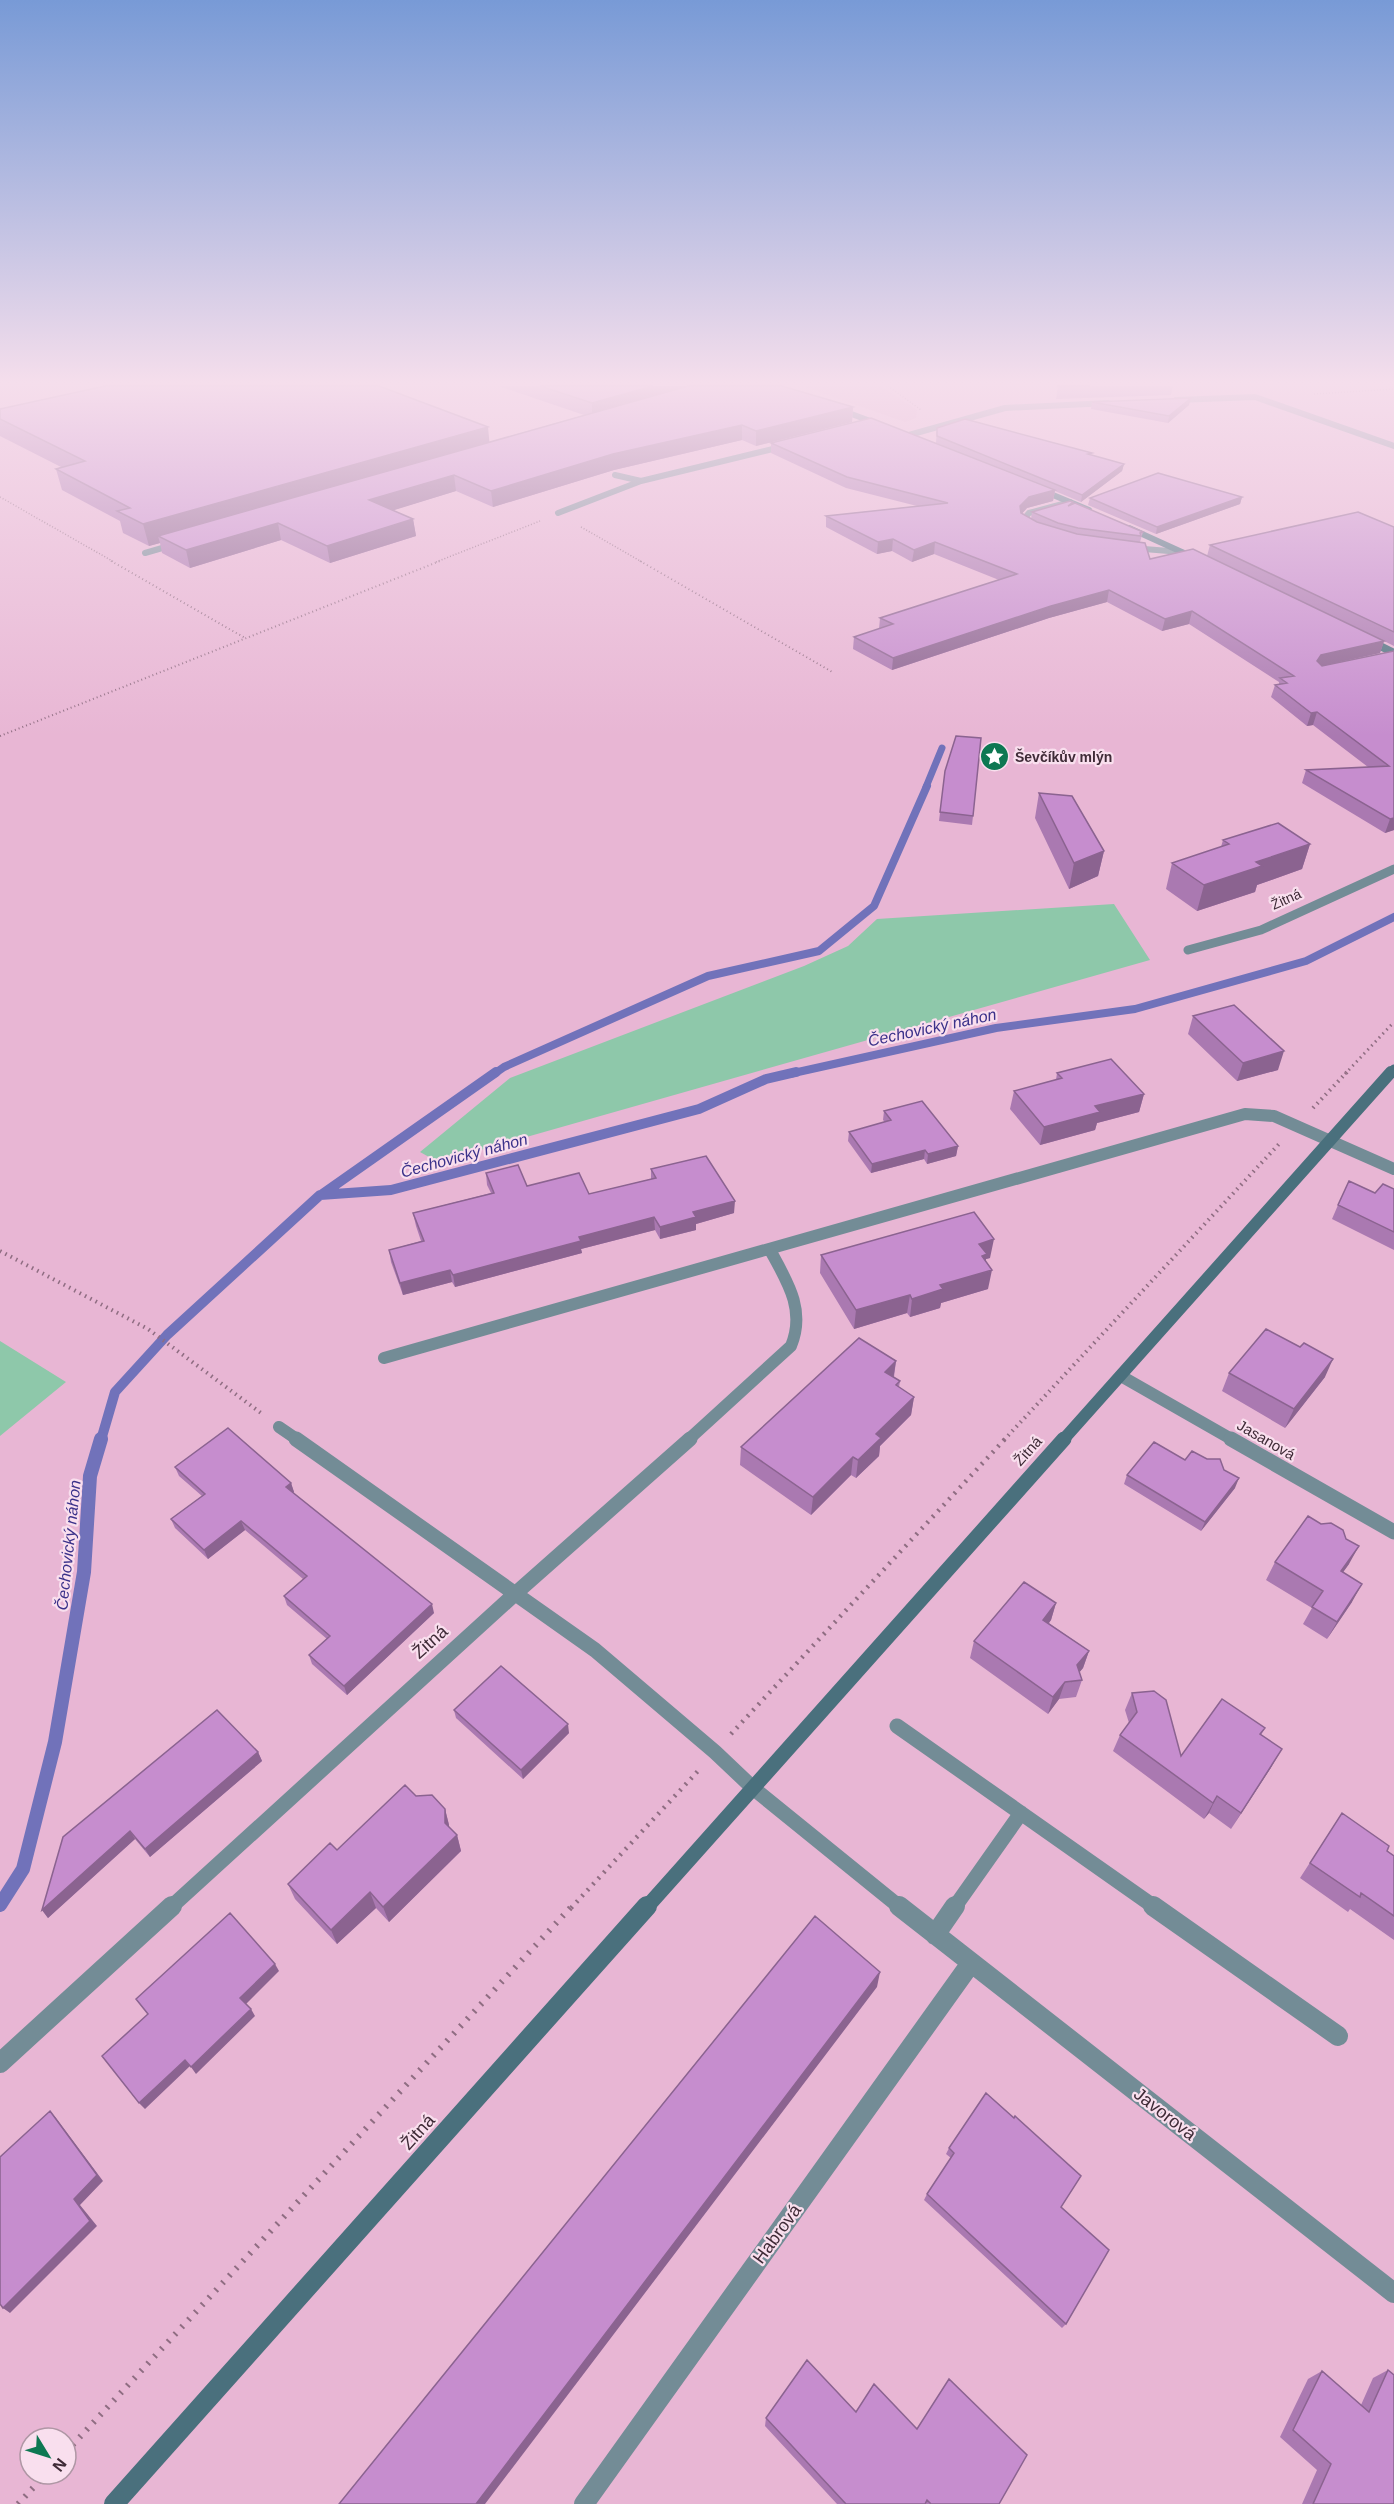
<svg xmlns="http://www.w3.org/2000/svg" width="1394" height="2504" font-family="Helvetica,sans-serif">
	<rect width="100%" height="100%" fill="#e8b6d4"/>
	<!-- built -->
	<path fill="#dfa7c9" d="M802,386h79l36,24 -1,8 -11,4z"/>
	<!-- green -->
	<path fill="#8ec8aa" d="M1114,904l36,56 -712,202 -18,-10 90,-74 294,-112 44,-20 29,-27z
		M0,1341l66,41 -66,54z"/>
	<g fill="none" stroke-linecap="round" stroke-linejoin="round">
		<!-- stream-far3 -->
		<path stroke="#7172ba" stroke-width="7" d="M926,787l16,-39"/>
		<!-- stream-far2 -->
		<path stroke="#7172ba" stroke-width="8" d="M494,1074l10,-7 204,-91 111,-25 55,-45 53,-120
			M789,1074l207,-46 139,-19 171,-48 88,-44"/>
		<!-- stream-far1 -->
		<path stroke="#7172ba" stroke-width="10" d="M321,1195l175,-123
			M101,1440l14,-48 52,-57 153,-140 71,-5 308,-81 67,-30 30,-7"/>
		<!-- stream -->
		<path stroke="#7172ba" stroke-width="14" d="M0,1905l23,-36 32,-127 29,-170 6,-96 11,-37"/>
		<!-- path-far5 -->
		<path stroke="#8f6d82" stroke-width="1.5" stroke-dasharray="1 2" stroke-linecap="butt" d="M888,386l33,24
			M1314,394l80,-5
			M0,497l114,65
			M581,527l61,35
			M436,562l104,-41"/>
		<!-- path-far4 -->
		<path stroke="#8f6d82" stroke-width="2" stroke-dasharray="1 3" stroke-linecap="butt" d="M111,561l134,77
			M640,561l194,112
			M0,736l440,-175"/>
		<!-- path-far3 -->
		<path stroke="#8f6d82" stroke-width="3" stroke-dasharray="1.5 4" stroke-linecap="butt" d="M1345,1074l49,-52"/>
		<!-- path-far2 -->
		<path stroke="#8f6d82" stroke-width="4" stroke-dasharray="1.5 4.5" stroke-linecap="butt" d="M1313,1108l34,-36
			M0,1251l148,78 113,84
			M1004,1440l275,-296"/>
		<!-- path-far1 -->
		<path stroke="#8f6d82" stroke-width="4.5" stroke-dasharray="2 6" stroke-linecap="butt" d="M731,1734l274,-295
			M571,1908l127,-137"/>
		<!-- path -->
		<path stroke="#8f6d82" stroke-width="6" stroke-dasharray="2 8" stroke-linecap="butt" d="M66,2452l506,-546
			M18,2504l28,-30"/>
		<!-- lane -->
		<path stroke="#738c96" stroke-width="6" d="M615,475l26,6
			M558,513l83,-32 144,-35
			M145,553l31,-9"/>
		<!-- street-far4 -->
		<path stroke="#738c96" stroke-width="6" d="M1176,400l79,-3 139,49
			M909,435l96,-27 103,-5
			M1030,527l-7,-7 6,-7 41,-11
			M1132,548l49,4"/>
		<!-- street-far3 -->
		<path stroke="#738c96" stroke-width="9" d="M1188,950l73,-20 133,-61"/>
		<!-- street-far2 -->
		<path stroke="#738c96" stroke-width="12" d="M384,1358l861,-244 29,2 120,53
			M1121,1376l112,64
			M279,1427l19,13
			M688,1440l103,-94c15,-36 -4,-65 -21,-96"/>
		<!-- street-far1 -->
		<path stroke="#738c96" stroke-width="15" d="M296,1439l299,211 120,102 38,36 148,120
			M1231,1439l163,93
			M897,1726l259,182
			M170,1908l346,-315 174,-154
			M954,1908l67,-95"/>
		<!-- street -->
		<path stroke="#738c96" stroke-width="20" d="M899,1906l495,387
			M1153,1906l185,130
			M935,1935l20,-29
			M0,2063l172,-157
			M584,2504l387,-541"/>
		<!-- secondary-far5 -->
		<path stroke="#4a707d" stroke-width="6" d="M838,409l43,16
			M1041,490l48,20
			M1129,528l66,30"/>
		<!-- secondary-far4 -->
		<path stroke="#4a707d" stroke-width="8" d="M1368,640l26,13"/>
		<!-- secondary-far3 -->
		<path stroke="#4a707d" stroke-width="9" d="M1390,1074l4,-5"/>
		<!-- secondary-far2 -->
		<path stroke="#4a707d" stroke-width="12" d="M1063,1440l328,-368"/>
		<!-- secondary-far1 -->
		<path stroke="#4a707d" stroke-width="15" d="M646,1908l418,-469"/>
		<!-- secondary -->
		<path stroke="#4a707d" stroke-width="20" d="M114,2504l533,-598"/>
	</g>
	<!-- wall -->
	<path fill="#aa79b1" d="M498,386h285l70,21 -1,15 -96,24 -14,-6 -128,30 -121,37 -37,-16 -63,19 20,9 3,17 -86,27 -49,-23 -91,28 -28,-15 -2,-10 -11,3 -26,-13 -3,-12 -58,-31 -6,-21 5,-2 -61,-31v-27l489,33 95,-27z
		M1058,386h115l-2,9 -115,4z
		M1092,402l97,3 -21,18 -77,-14z
		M937,428l155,25 -1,2 33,9 -2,7 -41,31 -26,-11 -2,10 -26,7 -5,5 9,6 1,-7 41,-10 -1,2 71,28 -3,10 10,17 57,-3 3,-11 184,-18v119l-10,-5 -4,12 -44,10 58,-12v179l-9,3 -83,-50 4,-13 62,-3 -55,-42 -6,1 -36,-29 4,-12 4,-1v-2l-90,-58 -27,7 -55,-29 -58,16 -157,52 -39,-21 1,-12 25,-8 1,-11 119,-38 -65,-26 -22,8 -20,-11 -15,3 -51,-27v-11l91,-10 -71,-18 -75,-35v-10l222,23 -57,-23z
		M1242,497l-2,7 -84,30 -68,-29 2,-7z
		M945,771l28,45 -1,9 -33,-4z
		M1039,793l65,58 -6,25 -29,13 -34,-71z
		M1223,840l87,4 -8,25 -45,16 -2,7 -58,19 -31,-22 6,-26 49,-16z
		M1193,1016l85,54 -41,11 -49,-47z
		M1057,1073l87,21 -5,18 -42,11 -2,7 -55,15 -30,-36 4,-18 42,-11z
		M884,1111l74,35 -2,10 -29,8 -3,-5 -53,14 -23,-32 1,-9 36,-10 -2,-2z
		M651,1169l83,44 -38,11v6l-36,9 -5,-9 -74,19 1,4 -127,34 -3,-5 -49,13 -12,-33 -2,-12 32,-9 -5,-15 -3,-13 78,-20 -4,-8 -1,-12 41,13 62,8 62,-15z
		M1394,1189v61l-62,-31 6,-14 37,-12z
		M821,1255l169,3 -4,1v3l2,27 -47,14 -1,5 -30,9 -3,-4 -53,16 -34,-56z
		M896,1361l-2,16 6,4 -1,6 15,10 -3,18 -31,31 -1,10 -23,22 -5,-3 -40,40 -71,-50 1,-18z
		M1229,1373l96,4 -40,51 -63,-37z
		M1185,1460l39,10 11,18 -34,43 -77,-47 3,-9z
		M175,1467l116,16 3,9 -1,1 141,120 -87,82 -35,-31 -3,-9 18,-16 -40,-34 -3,-9 19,-17 -58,-49 -37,29 -33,-31 -4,-9 31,-23 -23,-20z
		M1346,1539l3,25 -6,8 9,30 -25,37 -24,-15 9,-16 -46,-28 9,-18z
		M1056,1603l-5,17 -2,3 40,28 -6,17 -4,4 3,8 -6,17 -17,2 -11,15 -78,-56 4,-17z
		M1132,1693l49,63 84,-28 -4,7 11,31 -41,63 -22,-16 -5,6 -91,-68 7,-16 9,-12 -4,-13z
		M454,1710l115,23 -46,46 -67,-61z
		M258,1752l4,9 -112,96 -15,-18 -87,79 -6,-8 21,-73z
		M416,1796l29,13 4,16v3l8,7 4,16 -72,71 -13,-14 -39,36 -42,-45 -7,-15z
		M1342,1813l52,43v84l-44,-31 -2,3 -48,-34z
		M949,2148l112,59 5,117 -4,4 -138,-128 3,-6 24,-36 -5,-4z
		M1388,2370l6,134h-92l15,-34 -37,-33 28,-58 14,-8 39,34 12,-27z
		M856,2412l61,17 82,75h-162l-72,-78 1,-8z"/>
	<!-- shaded-wall -->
	<path fill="#8b6390" d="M653,386h51l-112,32v-15z
		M1191,398l-2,7 -21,18 1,-7z
		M853,407l-1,15 -96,24v-15z
		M742,425v15l-128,30 -121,37 -2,-16 122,-37z
		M488,427l2,21 -332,88 2,7 -11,3 -6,-22z
		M1124,464l-2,7 -41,31 1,-7z
		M454,475l2,16 -84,26 -3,-17z
		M1055,490l-2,11 -26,7 -8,9 1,-11 9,-9z
		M1242,497l-2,7 -84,30 1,-7z
		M413,519l3,17 -86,27 -3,-17z
		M278,523l3,17 -91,28 -4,-18z
		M893,539l-1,12 -15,3 1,-12z
		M935,542l-1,12 -22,8 2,-12z
		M1109,590l-2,12 -58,16 -157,52 1,-12 158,-52z
		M1192,611l-3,13 -27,7 3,-12z
		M1384,641l-4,12 -63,14v-6l4,-6z
		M1317,712l-4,13 -6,1 4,-13z
		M1394,818v12l-9,3 5,-14z
		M1310,844l-8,25 -45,16 -2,7 -58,19 7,-26 52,-23z
		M1104,851l-6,25 -29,13 5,-26z
		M1284,1051l-6,19 -41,11 6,-18z
		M1144,1094l-5,18 -42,11 -2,7 -55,15 4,-18 51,-21z
		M958,1146l-2,10 -29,8 1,-10z
		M925,1150l-1,9 -53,14 1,-9z
		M735,1201l-1,12 -38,11v6l-36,9v-12l33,-15z
		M654,1217l1,13 -74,19 1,4 -127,34 -2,-12 126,-38z
		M994,1239l-4,19 -4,1 -2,14 8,-3 -4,19 -47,14 -1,5 -30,9 2,-18 28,-14 39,-41z
		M450,1270l2,12 -49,13 -3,-12z
		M910,1295l-3,18 -53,16 2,-19z
		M1333,1359l-8,18 -40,51 9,-19z
		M896,1361l-3,19 -8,-8z
		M914,1397l-3,18 -31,31 -1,10 -23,22 2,-18 18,-26z
		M853,1457l-2,18 -40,40 2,-18z
		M1239,1478l-4,10 -34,43 4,-9z
		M291,1483l3,9 -5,4 -3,-9z
		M241,1521l4,9 -37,29 -4,-9z
		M1359,1546l-10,18 -18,25 10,-18z
		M1362,1584l-10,18 -25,37 10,-17z
		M1056,1603l-5,17 -13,17 5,-17z
		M432,1604l2,9 -87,82 -3,-9z
		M1089,1651l-6,17 -12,15 6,-18z
		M1065,1682l-6,17 -11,15 5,-17z
		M568,1724l1,9 -46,46 -2,-9z
		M1282,1749l-10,17 -41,63 10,-16z
		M258,1752l4,9 -112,96 -5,-8z
		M1217,1796l-8,17 -5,6 9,-16z
		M445,1809l4,16v14l-4,-16z
		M130,1831l5,8 -87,79 -6,-8z
		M457,1835l4,16 -72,71 -6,-15z
		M370,1892l6,16 -39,36 -6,-14z
		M275,1964l4,7 -34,34 -5,-7z
		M880,1972l-3,15 -392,517h-9z
		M251,2009l4,7 -59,58 -5,-7z
		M185,2060l5,6 -45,43 -6,-6z
		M50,2111l6,7 47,63 -23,24 17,21 -87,87 -7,-5 71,-109z"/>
	<!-- building -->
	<path fill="#c68dce" stroke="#8b6390" stroke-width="1.5" d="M105,386h274l109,41 -345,97 -26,-13 13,-3 -74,-39 29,-8 -85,-42v-10z
		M540,386h113l-61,17z
		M688,386h94l71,21 -97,24 -14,-6 -129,29 -122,37 -37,-16 -85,25 44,19 -86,27 -49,-23 -92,27 -28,-14z
		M1058,386h32l-32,1z
		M1191,398l-22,18 -77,-14z
		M871,418l184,72 -26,7 -9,9 1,7 16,9 40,12 68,9 5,16 43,-10 191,92 -63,14 -4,6 5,5 72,-15v167l-4,1 -84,-49 83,-4 -72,-54 -6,1 -36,-28 12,-2 -7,-5 14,-2 -102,-65 -27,8 -56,-29 -58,16 -158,52 -39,-21 39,-13 -13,-6 137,-44 -82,-32 -21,8 -21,-11 -15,3 -52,-26 122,-13 -101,-26 -76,-34z
		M965,419l127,34 -4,1 36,10 -42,31 -145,-59v-8z
		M1158,473l84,24 -85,30 -67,-29z
		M1070,501l3,1 -5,4 7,-3 68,29 -3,1 1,3 -63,-8 -20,-5 -26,-11z
		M1358,512l36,15v105l-184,-87z
		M956,736l25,2 -8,78 -33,-4 5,-41z
		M1039,793l33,3 32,55 -30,12z
		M1278,823l32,21 -54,18 6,4 -58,19 -32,-22 57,-19 -6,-4z
		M1234,1005l50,46 -41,12 -50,-47z
		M1111,1059l33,35 -49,12 5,6 -56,15 -30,-36 48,-13 -5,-5z
		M922,1101l36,45 -30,8 -3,-4 -53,14 -23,-32 42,-12 -7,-9z
		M706,1156l29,45 -42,11 3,5 -36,10 -6,-10 -75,20 2,4 -128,34 -3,-5 -50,13 -11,-33 35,-9 -11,-28 81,-20 -8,-20 32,-8 9,21 52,-13 10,21 67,-16 -5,-9z
		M1349,1181l26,12 8,-9 11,5v43l-56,-27z
		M974,1212l20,27 -15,5 8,10 -5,2 10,14 -52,15 3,4 -31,10 -2,-4 -54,15 -35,-55z
		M1266,1329l34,18 4,-4 29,16 -39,50 -65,-36z
		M859,1338l37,23 -11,11 15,9 -4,4 18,12 -38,37 5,4 -23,22 -5,-3 -40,40 -72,-50z
		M228,1428l63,55 -5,4 146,117 -88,82 -35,-31 21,-19 -46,-40 23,-20 -66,-55 -37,29 -33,-31 34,-25 -30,-27z
		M1154,1442l31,18 7,-9 15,8h13l4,11 15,8 -34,44 -78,-47z
		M1308,1516l13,8 10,-1 12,7 3,9 13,7 -18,25 21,13 -25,38 -25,-15 11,-16 -48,-29z
		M1024,1582l32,21 -13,17 46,31 -12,14 5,15 -17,2 -12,15 -79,-56z
		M501,1666l67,58 -47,46 -67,-60z
		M1154,1691l12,9 15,56 41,-57 43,29 -5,6 22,15 -41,64 -24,-17 -4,7 -93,-68 17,-23 -5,-19z
		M217,1710l41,42 -113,97 -15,-18 -88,79 21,-73z
		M405,1785l11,11 16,-1 13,14v14l12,12 -74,72 -13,-15 -39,38 -43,-46 42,-41 7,7z
		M1342,1813l47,33 -2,5 7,5v60l-33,-23 -1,4 -50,-34z
		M230,1913l45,51 -35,34 11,11 -60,58 -6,-7 -46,43 -37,-47 46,-42 -12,-15z
		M815,1916l65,56 -404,532h-137z
		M986,2093l28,25 1,-2 66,60 -20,31 48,43 -43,74 -139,-130 27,-41 -5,-5z
		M50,2111l47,64 -23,24 16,22 -87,87 -3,-4v-147z
		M807,2360l49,52 18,-28 43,45 32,-50 78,76 -28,49h-68l-4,-4 -2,4h-79l-80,-86z
		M1388,2370l6,5v129h-81l18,-40 -38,-34 29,-59 47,41z"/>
	<!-- sky -->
	<linearGradient id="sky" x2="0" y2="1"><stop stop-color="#789ad6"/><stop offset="0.52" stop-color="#f5deec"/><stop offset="1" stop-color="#f5deec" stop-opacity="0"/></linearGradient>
	<rect width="1394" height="736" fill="url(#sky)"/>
	<!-- icons -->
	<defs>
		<symbol id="sight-disc" viewBox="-11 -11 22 22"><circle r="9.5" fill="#0d7852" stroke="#f9dfee"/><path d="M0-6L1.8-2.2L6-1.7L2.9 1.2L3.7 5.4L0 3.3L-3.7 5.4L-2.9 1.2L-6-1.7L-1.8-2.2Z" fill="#fff"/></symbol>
	</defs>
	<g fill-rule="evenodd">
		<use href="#sight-disc" x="978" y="740" width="33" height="33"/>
	</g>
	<g text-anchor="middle" stroke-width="4.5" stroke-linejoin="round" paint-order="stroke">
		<!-- far-poi labels -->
		<g font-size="14" font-weight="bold" fill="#3f2b37" stroke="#f9dfee" text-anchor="start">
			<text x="1015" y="762">Ševčíkův mlýn</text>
		</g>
		<!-- far-street labels -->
		<g font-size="14" fill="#3f2b37" stroke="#f9dfee">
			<text transform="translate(1286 899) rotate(-24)" y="5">Žitná</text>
		</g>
		<!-- street labels -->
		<g font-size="15" fill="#3f2b37" stroke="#f9dfee">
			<text transform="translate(1266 1440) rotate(30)" y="5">Jasanová</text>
			<text transform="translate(1028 1451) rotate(-48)" y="5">Žitná</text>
		</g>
		<!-- water labels -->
		<g font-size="16" font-style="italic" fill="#3b328a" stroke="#f9dfee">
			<text transform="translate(932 1027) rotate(-12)" y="6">Čechovický náhon</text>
			<text transform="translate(464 1155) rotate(-15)" y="6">Čechovický náhon</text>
			<text transform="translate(68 1545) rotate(-84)" y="6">Čechovický náhon</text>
		</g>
		<!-- near-street labels -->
		<g font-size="18" fill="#3f2b37" stroke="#f9dfee">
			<text transform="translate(430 1642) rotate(-42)" y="6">Žitná</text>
			<text transform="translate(1165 2114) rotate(38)" y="6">Javorová</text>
			<text transform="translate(418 2132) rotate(-48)" y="6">Žitná</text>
			<text transform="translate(777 2234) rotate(-54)" y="6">Habrová</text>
		</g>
	</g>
	<!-- north arrow -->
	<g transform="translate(48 2456) rotate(128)"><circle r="28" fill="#f9dfee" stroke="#af97a5" stroke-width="1.5"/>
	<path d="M0-4.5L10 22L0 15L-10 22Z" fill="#0d7852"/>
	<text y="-9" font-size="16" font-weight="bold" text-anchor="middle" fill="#3f2b37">N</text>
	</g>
</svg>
